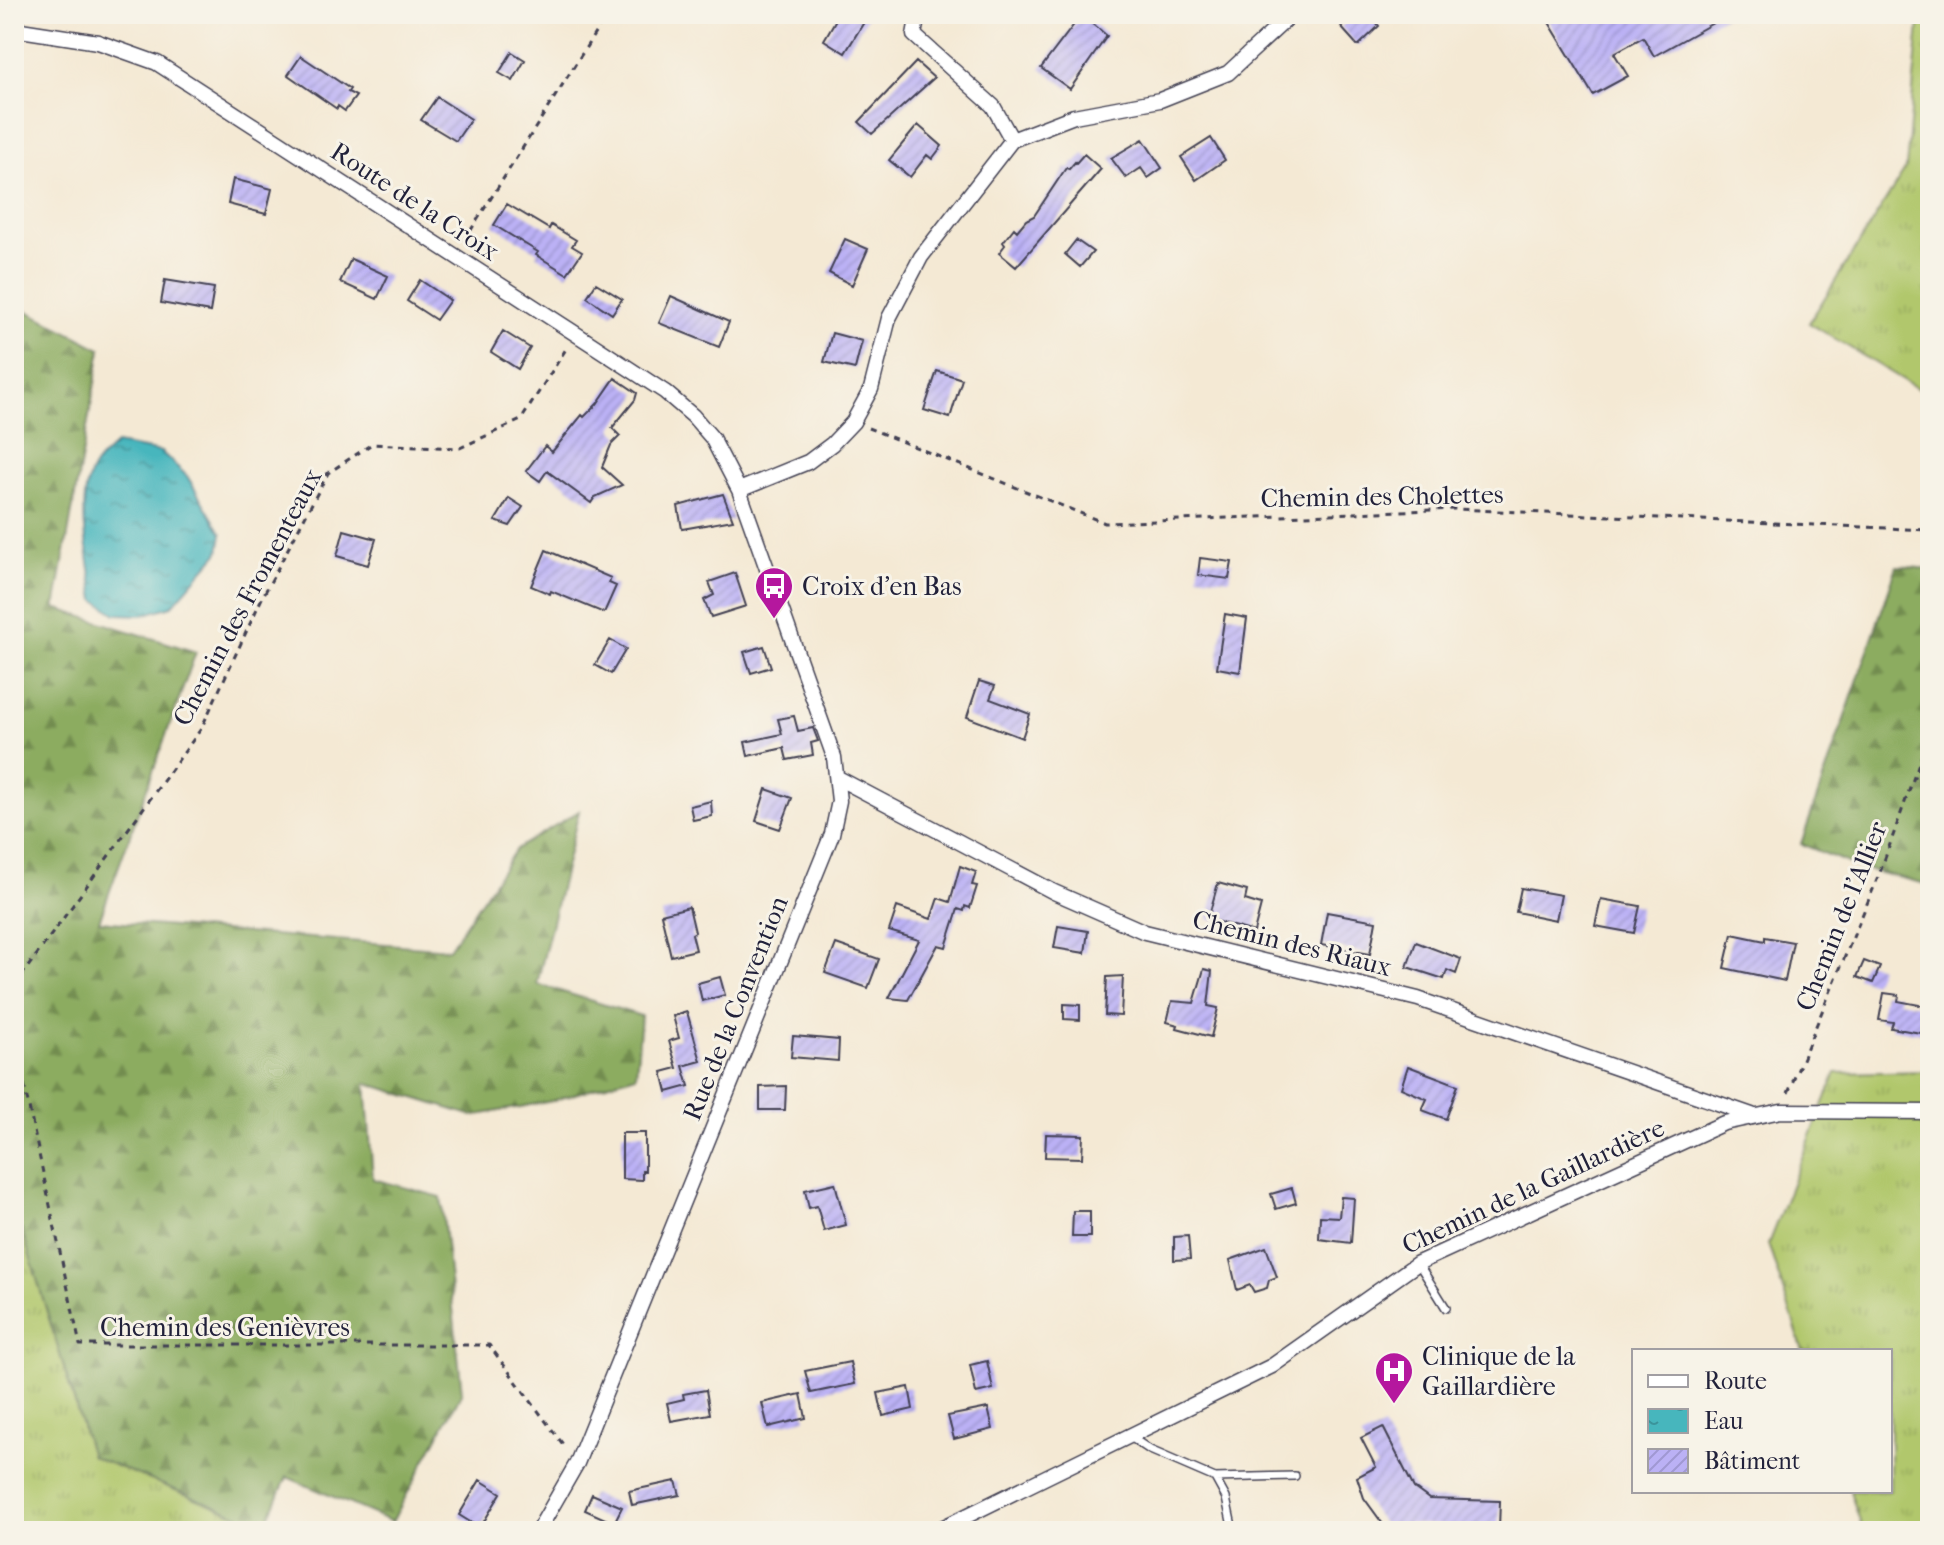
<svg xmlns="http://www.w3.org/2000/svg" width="1944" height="1545" font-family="'IM FELL French Canon',serif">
	<defs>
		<pattern id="grass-tufts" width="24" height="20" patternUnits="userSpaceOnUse" patternTransform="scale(2)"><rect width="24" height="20" fill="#b1c76c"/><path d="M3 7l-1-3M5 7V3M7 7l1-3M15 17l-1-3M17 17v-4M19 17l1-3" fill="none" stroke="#98ab5e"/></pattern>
		<pattern id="forest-firs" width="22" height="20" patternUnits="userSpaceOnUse" patternTransform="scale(2)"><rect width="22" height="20" fill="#8cac60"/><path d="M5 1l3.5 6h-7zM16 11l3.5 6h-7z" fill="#728c50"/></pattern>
		<pattern id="water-ripples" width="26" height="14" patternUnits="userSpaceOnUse" patternTransform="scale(2)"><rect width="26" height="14" fill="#47b6bd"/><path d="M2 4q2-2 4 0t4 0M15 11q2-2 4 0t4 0" fill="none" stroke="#3b949b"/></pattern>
		<pattern id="building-hatch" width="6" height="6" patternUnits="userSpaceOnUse" patternTransform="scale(2)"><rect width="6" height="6" fill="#bbb1f5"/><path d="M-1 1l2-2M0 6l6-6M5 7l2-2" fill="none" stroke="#a098d3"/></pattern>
	</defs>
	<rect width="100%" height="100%" fill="#f7f3e8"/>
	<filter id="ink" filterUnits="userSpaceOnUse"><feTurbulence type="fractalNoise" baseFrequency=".0125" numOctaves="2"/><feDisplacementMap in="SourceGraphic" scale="16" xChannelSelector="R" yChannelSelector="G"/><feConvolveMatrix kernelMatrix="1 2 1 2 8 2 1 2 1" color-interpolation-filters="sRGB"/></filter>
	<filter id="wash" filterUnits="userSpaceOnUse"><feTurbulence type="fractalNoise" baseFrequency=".006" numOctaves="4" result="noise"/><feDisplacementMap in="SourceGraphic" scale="32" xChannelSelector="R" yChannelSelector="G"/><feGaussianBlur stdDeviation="1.8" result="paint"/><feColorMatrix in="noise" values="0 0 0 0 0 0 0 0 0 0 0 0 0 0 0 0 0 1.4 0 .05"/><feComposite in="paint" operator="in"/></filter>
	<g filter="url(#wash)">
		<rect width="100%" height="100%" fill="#f4e9d4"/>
		<!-- grass -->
		<path fill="url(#grass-tufts)" stroke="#6a7454" stroke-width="2" d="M1920,14h10v382l-121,-73 97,-155z
			M1930,1071v460h-67l-13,-40h40v-140h-87l-35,-107 68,-171z
			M22,1229l69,227 174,70 -2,5h-249v-298z"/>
		<!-- forest -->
		<path fill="url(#forest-firs)" stroke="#57674e" stroke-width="2" d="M14,304l87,45 -46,259 141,44 -97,269 350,28 67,-100 63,-38 -42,173 104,32 -5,59 -84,26 -79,15 -107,-33 7,96 68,18 21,195 -70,130 -105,-45 -22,49 -174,-70 -69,-226 -8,3z
			M1897,566l33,3v316l-70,-17 -59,-24z"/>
		<!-- water -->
		<path fill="url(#water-ripples)" stroke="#346c7c" stroke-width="2" d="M116,444l45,8 26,24 35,58 -3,18 -47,54 -29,9 -27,-1 -21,-14c-5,-36 -21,-101 -1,-133 5,-9 15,-16 22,-23z"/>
		<g id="blocks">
			<!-- building -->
			<path fill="url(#building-hatch)" d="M839,14h30l-24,39 -21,-13z
				M1082,14l25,22 -37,53 -29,-21z
				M1355,14h30l-9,8 3,4 -21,20 -17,-19z
				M1555,14h174l-75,42 -11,-19 -29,16 14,23 -35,19 -46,-76z
				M512,52l13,8 -12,21 -14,-8z
				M301,56l49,33 -2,3 8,4 -11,15 -7,-5 -1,3 -49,-34z
				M916,62l18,16 -62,56 -13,-12z
				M437,97l34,22 -15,22 -35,-21z
				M918,125l24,21 -10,13 -5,-4 -17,22 -21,-17z
				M1211,138l14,22 -29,20 -15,-23z
				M1143,139l19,29 -14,10 -7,-10 -15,10 -15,-20z
				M1084,154l17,15 -85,98 -17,-14 6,-8 -2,-3 11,-14 3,3 9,-11 8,-4 32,-48 3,1 6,-7 1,1z
				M233,179l39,10 -6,25 -38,-10z
				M507,204l42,25 2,-4 25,15 -4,6 10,6 -15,22 -31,-19 2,-3 -44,-27z
				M845,239l23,10 -16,36 -23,-12z
				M1076,240l17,12 -13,15 -15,-13z
				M351,259l37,17 -11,23 -37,-17z
				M165,280l49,8 -4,24 -49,-9z
				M420,280l30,20 -14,20 -29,-19z
				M596,283l26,16 -10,15 -25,-17z
				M671,296l58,26 -10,25 -60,-24z
				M503,331l27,17 -12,21 -27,-17z
				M832,333l30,8 -7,28 -31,-7z
				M937,371l25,8 -12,39 -26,-8z
				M615,378l22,15 -2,7 -23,28 8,8 -9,9 -9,22 20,18 -27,12 -4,6 -44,-32 -7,10 -14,-10 19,-25 7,6 30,-37 2,2 13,-13z
				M723,494l10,26 -51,9 -4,-23z
				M509,498l14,9 -13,19 -15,-5z
				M344,530l32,9 -8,26 -31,-9z
				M546,550l65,28 -2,5 7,3 -12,27 -53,-22 -1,3 -19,-8z
				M1200,558l32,4 -3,17 -31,-4z
				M735,573l11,33 -35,11 -7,-17 10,-5 -5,-13z
				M1225,614l22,4 -7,54 -23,-4z
				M610,640l16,9 -15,25 -16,-9z
				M764,646l7,21 -20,6 -7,-21z
				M979,681l16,5 -5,13 40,15 -8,24 -55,-21z
				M794,716l4,15 15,-3 5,13 -7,2 2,12 -26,5 -3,-12 -36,8 -3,-14 37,-8 -4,-15z
				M766,789l26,9 -12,31 -24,-8z
				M711,801l1,15 -19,4 -3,-14z
				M960,866l16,6 -4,13 5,1 -7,22 -5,-2 -1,5 -6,-2 -12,38 -8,-2 -30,55 -19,-2 30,-58 -30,-9 8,-24 34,12 7,-21 12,4z
				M1218,883l29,8 -2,9 16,5 -7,27 -46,-13z
				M1521,888l40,7 -5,25 -40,-8z
				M1601,899l39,7 -6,27 -39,-7z
				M689,907l6,25 -3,2 4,16 -25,6 -10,-42z
				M1327,912l49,9 -6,33 -49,-9z
				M1058,926l30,5 -3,22 -31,-5z
				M1732,934l33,7v-4l28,5 -8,39 -61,-13z
				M1416,942l45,17 -5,15 -9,-4 -3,9 -37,-12z
				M836,944l43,15 -11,29 -43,-15z
				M1864,961l16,6 -7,16 -16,-6z
				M1204,969l8,2 -4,35 10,2 -7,29 -34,-9 1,-3 -11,-3 5,-21 22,2z
				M1123,976l-2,40 -16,-1 2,-38z
				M720,977l5,18 -23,6 -4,-18z
				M1884,993l15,2 -1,6 32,6 -3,27 -36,-6 2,-6 -14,-2z
				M1064,1004l16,1v15l-16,-1z
				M687,1012l14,49 -18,5 6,20 -22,6 -5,-20 15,-4 -8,-27 10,-3 -6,-22z
				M793,1036l46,4 -1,21 -47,-4z
				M1408,1066l50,19 -12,34 -24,-9 5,-11 -26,-11z
				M786,1086l-1,24h-25v-23z
				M622,1133h23v38h-3v9l-20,-1z
				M1046,1134l37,1 -1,23 -37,-1z
				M835,1183l11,42 -22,6 -7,-25 -8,2 -4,-18z
				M1292,1188l4,15 -20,6 -5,-15z
				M1341,1197l13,1 -3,45 -32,-4 1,-23 19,1z
				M1073,1211h17v26h-18z
				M1188,1236l2,23 -16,1v-23z
				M1266,1247l11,30 -8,3 -2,8 -13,4 -4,-7 -13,5 -7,-30z
				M987,1361l6,28 -17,4 -6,-28z
				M850,1362l5,22 -44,9 -6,-22z
				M909,1387l4,22 -30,7 -5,-23z
				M706,1390l4,24 -39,7 -4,-18 17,-4 -1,-5z
				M801,1394l5,24 -38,9 -6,-24z
				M988,1408l5,21 -39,10 -6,-23z
				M1383,1427l31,61 15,11 71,2 -1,27 -93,-4 11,7h-29l-24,-33 -7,-21 19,-10 -15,-29z
				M480,1480l21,13 -21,35 -21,-13z
				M676,1481l4,14 -48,10 -3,-14z
				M592,1494l30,13 -8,16 -29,-13z"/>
		</g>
	</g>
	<g filter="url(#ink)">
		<use href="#blocks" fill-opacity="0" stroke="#424052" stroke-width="2"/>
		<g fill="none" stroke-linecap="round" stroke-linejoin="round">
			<defs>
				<path id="lane" d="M1418,1263l28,45
					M1129,1436l21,14 65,28 80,-2
					M1215,1478l11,20 7,33"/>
				<path id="street" d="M918,14l-4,21 79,71 19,34
					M14,29l84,13 59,21 419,271 89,58 28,24 19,22 27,52 95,267 5,44 -7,33 -255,629 -39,68
					M739,490l69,-28 24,-18 21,-22 18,-33 18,-71 32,-61 91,-117 62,-24 86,-16 68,-27 64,-59
					M838,778l216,114 91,40 273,67 334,116
					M936,1531l336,-165 146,-103 306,-140 57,-12 149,1"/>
			</defs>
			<!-- lane casing -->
			<use href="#lane" stroke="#424052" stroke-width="10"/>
			<!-- street casing -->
			<use href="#street" stroke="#424052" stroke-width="17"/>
			<!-- path -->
			<path stroke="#424052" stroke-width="3" stroke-dasharray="6 6" stroke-linecap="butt" d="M464,241l143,-227
				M868,428l237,95 349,-14 476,21
				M14,986l187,-257 61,-131 66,-125 44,-29 88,4 61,-28 45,-71
				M14,1038l66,307h409l76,102
				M1788,1093l91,-218 51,-143"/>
			<!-- lane -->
			<use href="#lane" stroke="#fff" stroke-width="7"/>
			<!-- street -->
			<use href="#street" stroke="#fff" stroke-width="14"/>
		</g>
	</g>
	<!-- icons -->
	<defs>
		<symbol id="bus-pin" viewBox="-11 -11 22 30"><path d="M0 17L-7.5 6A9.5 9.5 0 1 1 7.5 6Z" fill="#b5179e" stroke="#f7f3e8"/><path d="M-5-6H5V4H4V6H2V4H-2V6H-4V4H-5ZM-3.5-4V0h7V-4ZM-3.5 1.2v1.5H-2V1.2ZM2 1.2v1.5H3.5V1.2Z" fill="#fff"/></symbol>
		<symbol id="hospital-pin" viewBox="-11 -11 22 30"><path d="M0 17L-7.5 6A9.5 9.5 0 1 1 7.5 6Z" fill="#b5179e" stroke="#f7f3e8"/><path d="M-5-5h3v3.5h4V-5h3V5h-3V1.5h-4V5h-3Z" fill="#fff"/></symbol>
	</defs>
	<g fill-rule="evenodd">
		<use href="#bus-pin" x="752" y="564" width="44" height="60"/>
		<use href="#hospital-pin" x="1372" y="1349" width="44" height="60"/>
	</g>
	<g text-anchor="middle" stroke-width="6" stroke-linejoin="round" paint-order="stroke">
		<!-- street labels -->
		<g font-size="26" fill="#22223b" stroke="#f7f3e8">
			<text transform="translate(415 201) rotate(33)" y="9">Route de la Croix</text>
			<text transform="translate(1382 496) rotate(-1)" y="9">Chemin des Cholettes</text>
			<text transform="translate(247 597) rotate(-62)" y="9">Chemin des Fromenteaux</text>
			<text transform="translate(1841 916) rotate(-68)" y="9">Chemin de l'Allier</text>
			<text transform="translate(1292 943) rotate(14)" y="9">Chemin des Riaux</text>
			<text transform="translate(735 1008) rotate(-68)" y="9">Rue de la Convention</text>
			<text transform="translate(1533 1186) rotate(-25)" y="9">Chemin de la Gaillardière</text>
			<text x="225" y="1336">Chemin des Genièvres</text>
		</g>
		<!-- poi labels -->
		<g font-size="26" fill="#22223b" stroke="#f7f3e8" text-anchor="start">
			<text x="802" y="595">Croix d'en Bas</text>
			<text x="1422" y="1365">Clinique de la<tspan x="1422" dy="30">Gaillardière</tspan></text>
		</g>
	</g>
	<!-- margin -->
	<rect width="1944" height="1545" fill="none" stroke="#f7f3e8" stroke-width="48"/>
	<!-- legend -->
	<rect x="1632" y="1349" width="260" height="144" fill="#f7f3e8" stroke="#a29fa3" stroke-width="2"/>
	<rect x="1648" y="1375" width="40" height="12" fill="#ffffff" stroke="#a29fa3" stroke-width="2"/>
	<text x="1704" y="1389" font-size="24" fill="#22223b">Route</text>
	<rect x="1648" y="1409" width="40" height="24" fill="url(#water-ripples)" stroke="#a29fa3" stroke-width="2"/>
	<text x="1704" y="1429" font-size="24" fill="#22223b">Eau</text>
	<rect x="1648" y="1449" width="40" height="24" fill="url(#building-hatch)" stroke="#a29fa3" stroke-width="2"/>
	<text x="1704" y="1469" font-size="24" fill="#22223b">Bâtiment</text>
</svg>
